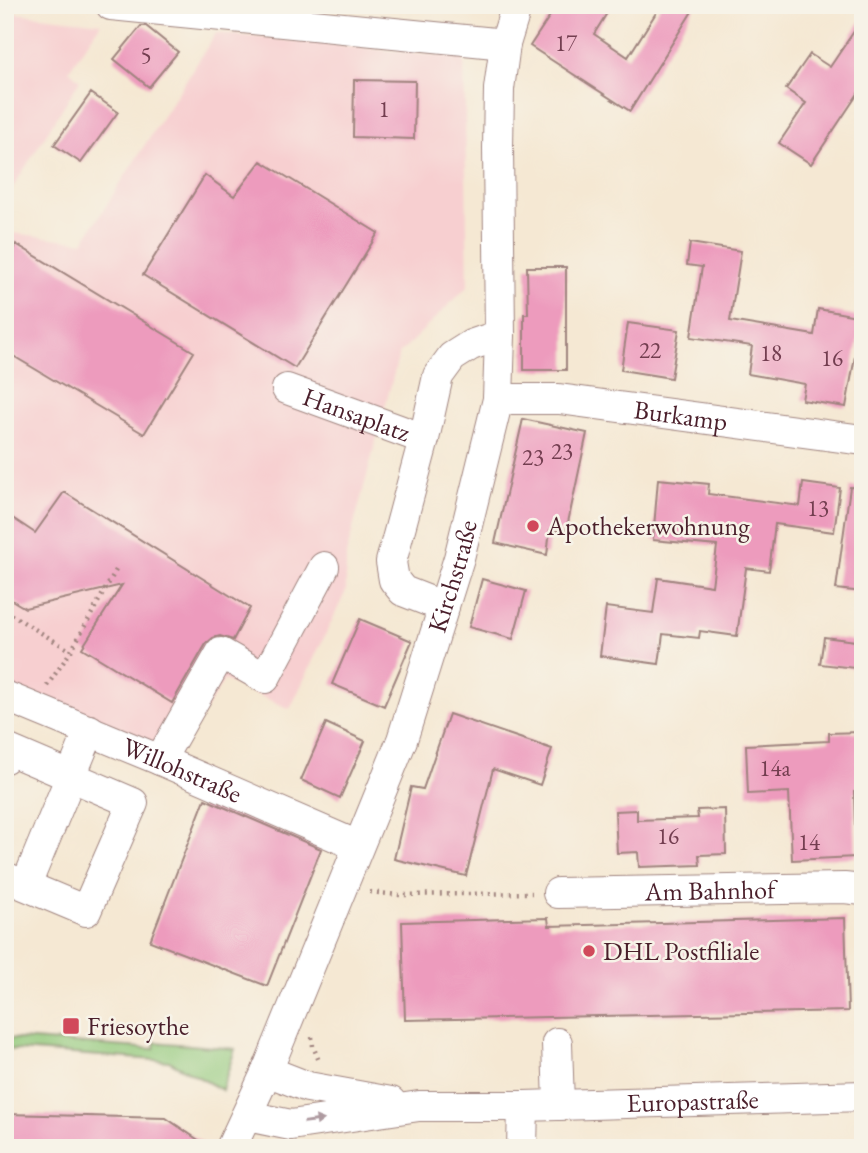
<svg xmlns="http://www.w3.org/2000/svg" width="868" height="1153" font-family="'EB Garamond',serif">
	<rect width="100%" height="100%" fill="#f7f3e8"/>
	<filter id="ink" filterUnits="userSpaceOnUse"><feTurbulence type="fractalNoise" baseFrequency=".0143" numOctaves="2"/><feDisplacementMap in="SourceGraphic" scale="14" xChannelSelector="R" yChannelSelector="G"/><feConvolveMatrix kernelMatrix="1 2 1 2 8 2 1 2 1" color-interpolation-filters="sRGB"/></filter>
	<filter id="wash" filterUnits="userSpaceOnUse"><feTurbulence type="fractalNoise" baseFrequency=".00686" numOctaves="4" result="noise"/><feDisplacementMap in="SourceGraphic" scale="28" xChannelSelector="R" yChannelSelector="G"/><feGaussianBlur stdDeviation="1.57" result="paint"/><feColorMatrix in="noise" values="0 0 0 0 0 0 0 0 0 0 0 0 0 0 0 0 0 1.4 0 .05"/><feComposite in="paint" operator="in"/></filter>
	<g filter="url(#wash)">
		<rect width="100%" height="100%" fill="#f5e8d3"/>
		<!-- built -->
		<path fill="#f7cfd0" d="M5,12l96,11 -32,47 11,10 -75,120z
			M216,33l248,25 4,228 -69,68 -53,201v36l-56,118 -66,-29 -46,75 -173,-70v-453l78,10z"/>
		<!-- green -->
		<path fill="#93c97b" stroke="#6e7453" stroke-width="2" d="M5,1038l149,11 1,-7 80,7 -13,41 -53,-29 -164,-12z"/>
		<g id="blocks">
			<!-- building -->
			<path fill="#ed9bbd" d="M557,5h55l-18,29 34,23 33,-52h35l-66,106 -100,-65z
				M863,18v68l-52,78 -32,-21 27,-40 -20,-14 24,-35 20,13z
				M141,26h5l32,26 -29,35 -35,-28z
				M354,80l61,1 -1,58 -61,-2z
				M91,93l27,19 -37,51 -27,-18z
				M261,161l117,72 -83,135 -152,-93 62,-100 29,21z
				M690,243l51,8 -11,70 84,14 4,-26 44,8 -16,90 -44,-7 3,-16 -57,-10 4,-28 -61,-9 11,-70 -15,-2z
				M16,244l178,108 -50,82 -139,-83v-88z
				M527,267h39v103h-42v-56h4z
				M628,323l51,7 -8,48 -50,-8z
				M523,419l64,14 -21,99 -16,-2 -3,25 -52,-12z
				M658,479l51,5 -1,10 92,12 3,-23 37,5 -6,44 -59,-8 -6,47 -23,-3 -9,68 -37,-5 -1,7 -36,-4 -4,30 -59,-8 6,-49 47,6 5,-35 54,8 5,-40 -64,-6z
				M850,487l13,1v104l-27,-3z
				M64,492l186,116 -17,32 -13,-4 -7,2 -7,6 -34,59 -90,-55 40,-63 -97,23 -20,-12v-83l30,20z
				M482,579l44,12 -13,48 -44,-12z
				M360,619l52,22 -28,65 -52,-22z
				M824,637l39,5v27l-43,-5z
				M449,714l103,35 -12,36 -47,-16 -27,107 -72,-17 17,-72 12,2z
				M326,723l39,18 -25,57 -39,-18z
				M860,732v6h3v53l-9,1 2,65 -64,3 -3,-68 -41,2 -2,-49 83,-4v-8z
				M205,799l116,50 -54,137 -117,-45z
				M725,809l1,45 -27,1 1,10 -61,2 -1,-15 -21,1 -2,-42 22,-1v10l61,-2 -1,-8z
				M548,918l1,8 296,-8 3,93 -443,9 -3,-98z
				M5,1114l161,4 44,30h-205z"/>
		</g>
	</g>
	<g filter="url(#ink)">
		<use href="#blocks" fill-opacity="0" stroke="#a0847f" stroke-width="2"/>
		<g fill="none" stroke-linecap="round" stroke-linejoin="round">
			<defs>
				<g id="minor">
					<path d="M111,5l394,39"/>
					<path id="s1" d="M287,389l137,50"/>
					<path id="s2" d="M498,399h61l304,41"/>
					<path d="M444,607l-41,-16 -9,-11 -3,-18 33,-123 14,-63 14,-19 19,-12 29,-10"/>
					<path id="s3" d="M5,696l155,64 198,86"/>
					<path d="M5,758l4,-8 124,53 -47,108 -81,-34"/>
					<path d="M160,760l61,-107 44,25 59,-111"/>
					<path d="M26,885l64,-155"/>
					<path id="s4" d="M558,893l286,-5 19,2"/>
					<path d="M557,1043l2,62"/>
					<path d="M267,1071l41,16 83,15"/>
					<path id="s5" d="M247,1116l44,9 128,-19h104l340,-10"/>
					<path id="s6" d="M231,1148l36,-77 135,-331 57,-182 39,-159 2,-64 -2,-187 1,-59 6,-45 12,-39"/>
					<path d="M522,1148l1,-42"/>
				</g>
			</defs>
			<!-- minor casing -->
			<use href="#minor" stroke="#a0847f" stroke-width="32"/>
			<!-- path -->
			<path stroke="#a0847f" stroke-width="4.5" stroke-dasharray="2 5" stroke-linecap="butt" d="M5,611l66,40
				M47,686l24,-35 45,-81
				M370,892l29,3 133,-2
				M312,1037l1,9 6,15"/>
			<!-- minor -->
			<use href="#minor" stroke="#fff" stroke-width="30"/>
		</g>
		<!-- one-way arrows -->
		<defs><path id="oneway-solid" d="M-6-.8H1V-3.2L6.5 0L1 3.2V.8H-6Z" transform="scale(1.75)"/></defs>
		<use fill="#ae9aa0" href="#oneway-solid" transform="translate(314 1121) rotate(-8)"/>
	</g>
	<!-- markers -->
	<g fill="#d1495b" stroke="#f7f3e8" stroke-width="2.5">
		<circle cx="533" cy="526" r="7"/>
		<circle cx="589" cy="951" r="7"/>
		<rect x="62" y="1017" width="18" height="18" rx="3.5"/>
	</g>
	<g text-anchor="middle" stroke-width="5" stroke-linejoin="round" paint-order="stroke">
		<!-- number labels -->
		<g font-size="23" fill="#733e50">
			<text x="566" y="51">17</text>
			<text x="146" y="63">5</text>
			<text x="384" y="117">1</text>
			<text x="650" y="358">22</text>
			<text x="771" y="361">18</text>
			<text x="832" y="366">16</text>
			<text x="562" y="459">23</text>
			<text x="533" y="465">23</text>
			<text x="818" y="516">13</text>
			<text x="775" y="776">14a</text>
			<text x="668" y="844">16</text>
			<text x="809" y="850">14</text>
		</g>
		<!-- street labels -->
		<g font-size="26" fill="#4a1f2b" stroke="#f7f3e8">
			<text dy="9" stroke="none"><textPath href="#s1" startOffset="74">Hansaplatz</textPath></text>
			<text dy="9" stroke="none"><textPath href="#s2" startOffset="184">Burkamp</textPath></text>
			<text dy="9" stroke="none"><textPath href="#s6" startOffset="614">Kirchstraße</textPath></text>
			<text dy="9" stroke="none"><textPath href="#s3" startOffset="192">Willohstraße</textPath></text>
			<text dy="9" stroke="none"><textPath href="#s4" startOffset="152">Am Bahnhof</textPath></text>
			<text dy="9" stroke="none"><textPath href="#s5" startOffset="448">Europastraße</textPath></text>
		</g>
		<!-- poi labels -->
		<g font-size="26" fill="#4a1f2b" stroke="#f7f3e8" text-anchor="start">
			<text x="547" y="535">Apothekerwohnung</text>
			<text x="603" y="960">DHL Postfiliale</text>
			<text x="87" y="1035">Friesoythe</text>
		</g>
	</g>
	<!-- margin -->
	<rect width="868" height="1153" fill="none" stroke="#f7f3e8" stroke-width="28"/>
</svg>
